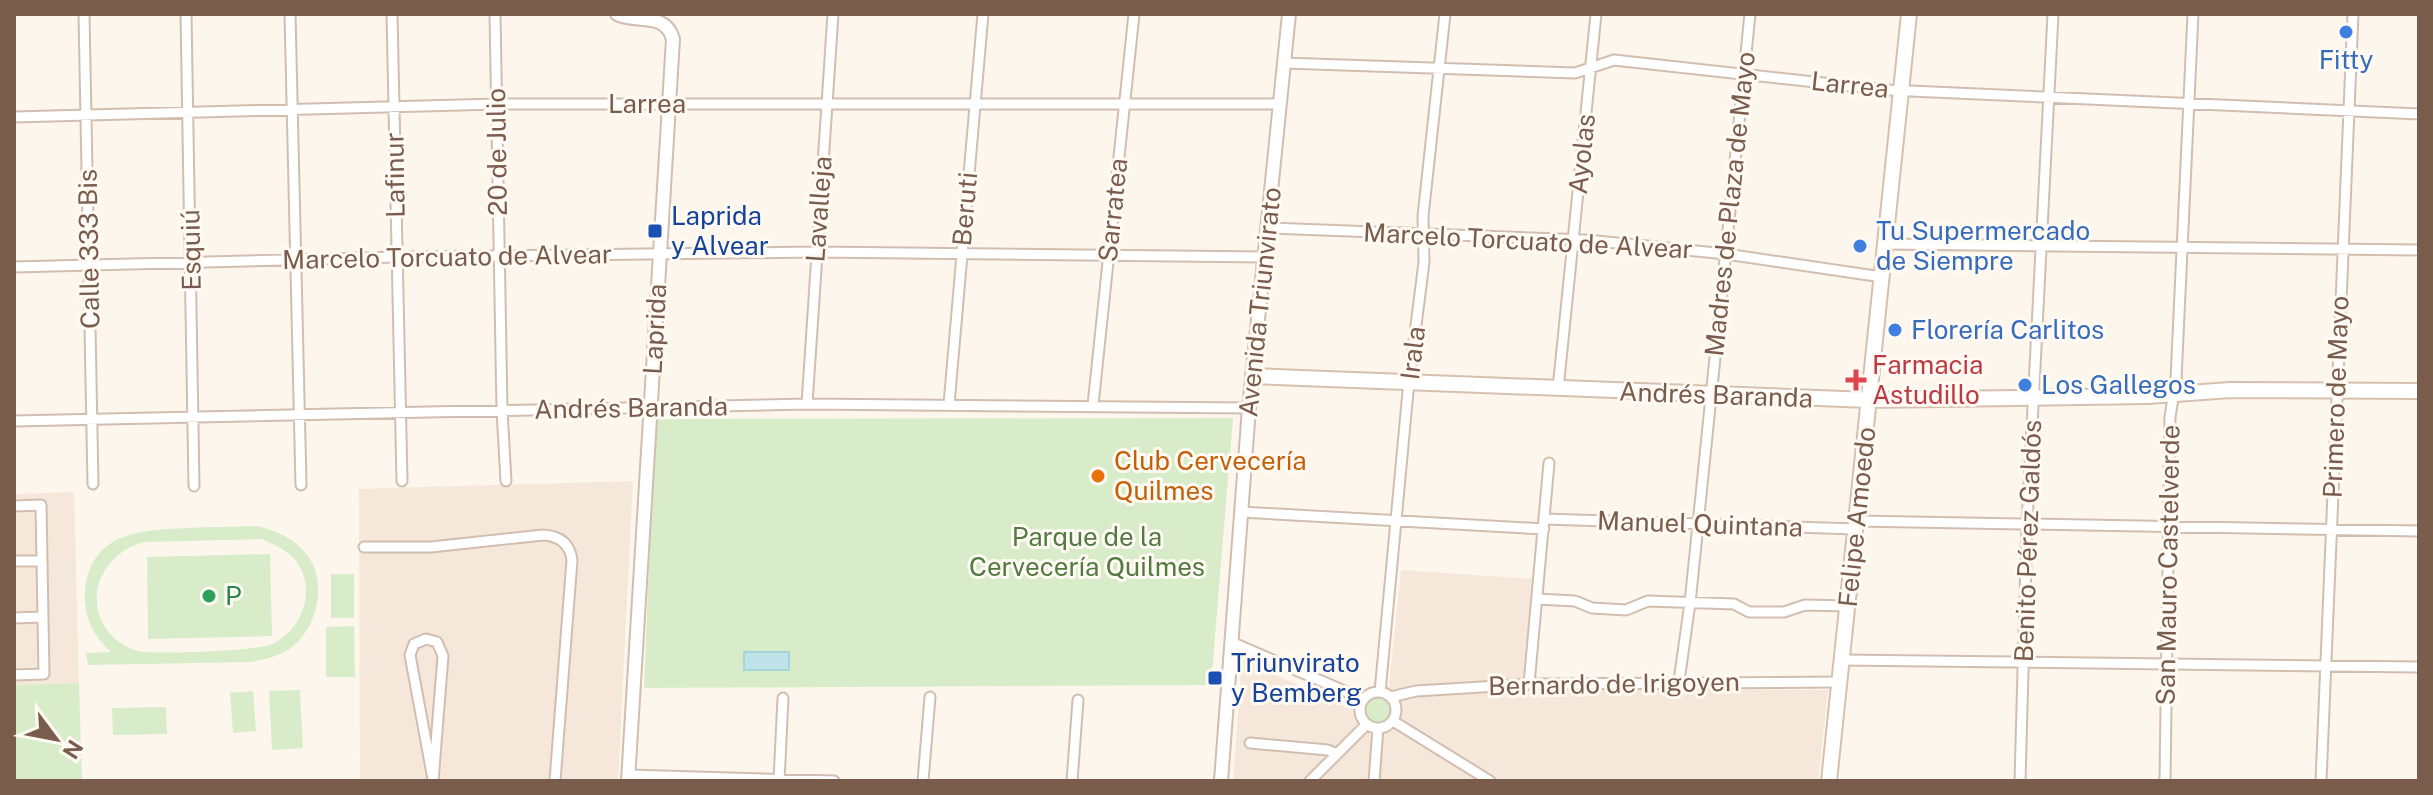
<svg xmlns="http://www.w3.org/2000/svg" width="2433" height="795" font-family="'Public Sans',sans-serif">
	<rect width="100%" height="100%" fill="#fdf6ec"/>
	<!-- residential -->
	<path fill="#f5e8da" d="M633,481l-15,300h-258l-1,-292z
		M74,492l5,191 -65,2v-191z
		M1401,570l131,9 -9,109 305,2 -10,91h-585l9,-122 105,49 42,-22z"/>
	<!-- green -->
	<path fill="#d8ecc9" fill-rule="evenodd" d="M1233,418l-22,267 -567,3 11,-269z
		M258,526c20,6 39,13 51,32 18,27 8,69 -17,89 -11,9 -27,12 -40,15l-164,3 -2,-12 25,-1c-18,-16 -28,-36 -26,-61 6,-60 57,-61 104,-63 23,-1 46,-1 69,-2zM261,539c15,6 31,13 39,28 15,28 0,65 -28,77 -16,7 -108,10 -128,8 -14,-2 -28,-10 -36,-21 -27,-35 -2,-81 37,-89z
		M270,554l2,82 -124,3 -1,-82z
		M331,574h23v44h-23z
		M354,626l1,51h-29v-50z
		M79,683l3,98h-68v-96z
		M300,690l3,58 -31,2 -3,-59z
		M253,691l3,40 -23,2 -3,-40z
		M1363 710a15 15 0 1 1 30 0a15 15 0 1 1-30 0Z
		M166,707l1,27 -54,1 -1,-27z"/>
	<!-- water -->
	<path fill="#bfe3e8" stroke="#a5d3da" stroke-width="2" d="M744,652h45v18h-45z"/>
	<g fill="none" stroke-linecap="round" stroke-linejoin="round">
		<defs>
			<path id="minor" d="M84,14l9,470
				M186,14l8,472
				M290,14l11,471
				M392,14l10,467
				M495,14l7,396 4,71
				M1284,63l291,10 39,-13 274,30 531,24
				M14,117l483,-13h783
				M1268,228l319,12 139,14 156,23
				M1886,244l533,6
				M14,267l383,-10 419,-5 449,5
				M1558,389l38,-375
				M807,404l26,-390
				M949,404l34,-390
				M1093,405l41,-391
				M14,421l793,-17 442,4
				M14,506l27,-1 3,169 -30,1
				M1241,512l303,17
				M1544,519l312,10
				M1857,521l562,10
				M364,547h67l112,-12c17,1 27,9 29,25l-17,221
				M14,561h28
				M1537,599l38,2 17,7 34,2 22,-9 86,3 15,8h35l21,-7 42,1
				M14,618l29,-1
				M1231,642l132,57
				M1841,660l578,7
				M1679,681l11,-78 60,-589
				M1529,684l20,-221
				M1360 710a18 18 0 1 1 36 0a18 18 0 1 1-36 0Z
				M1380,692l29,-311 15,-119 -1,-46 22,-202
				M1391,697l25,-6 113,-7 310,-2
				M1393,721l97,60
				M1250,743l78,7 9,4
				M629,775l205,6
				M433,781l10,-125 -6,-14 -11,-3 -12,5 -4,11 23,124
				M779,781l4,-83
				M923,781l7,-84
				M1072,781l6,-81
				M1310,781l56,-56
				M1374,781l4,-53
				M2020,781l7,-257 26,-510
				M2165,781l5,-364 6,-38 17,-365
				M2321,781l32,-767"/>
			<path id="tertiary" d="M617,14c20,10 48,-3 56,25l-45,742
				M1221,781l28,-373 40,-394"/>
			<path id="secondary" d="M1253,376l616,24 279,-4 82,-6 189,1
				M1829,781l80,-767"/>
		</defs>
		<!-- minor casing -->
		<use href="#minor" stroke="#d1beb0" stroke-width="13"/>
		<!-- tertiary casing -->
		<use href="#tertiary" stroke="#d1beb0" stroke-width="16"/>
		<!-- secondary casing -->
		<use href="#secondary" stroke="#d6c0b0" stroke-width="18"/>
		<!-- minor -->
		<use href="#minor" stroke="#fff" stroke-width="9"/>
		<!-- tertiary -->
		<use href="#tertiary" stroke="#fff" stroke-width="12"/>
		<!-- secondary -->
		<use href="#secondary" stroke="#fff" stroke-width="14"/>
	</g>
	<!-- markers -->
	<g fill="#3f7fe0" stroke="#fffaf3" stroke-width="3">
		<circle cx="2346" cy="32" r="8"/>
		<circle cx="1860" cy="246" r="8"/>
		<circle cx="1895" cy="330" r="8"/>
		<circle cx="2025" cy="385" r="8"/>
	</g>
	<g fill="#1a4fb4" stroke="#fffaf3" stroke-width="3">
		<rect x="647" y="223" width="16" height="16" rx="4"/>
		<rect x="1207" y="670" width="16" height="16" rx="4"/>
	</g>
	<path fill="#e0444e" stroke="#fffaf3" stroke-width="3" d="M1852 368h8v8h8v8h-8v8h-8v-8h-8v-8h8z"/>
	<circle fill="#e8710a" stroke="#fffaf3" stroke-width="3" cx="1098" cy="476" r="8"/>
	<circle fill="#2e9e5b" stroke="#fffaf3" stroke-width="3" cx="209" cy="596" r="8"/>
	<g text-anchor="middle" stroke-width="6" stroke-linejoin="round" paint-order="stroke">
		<!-- shop labels -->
		<g font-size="26" fill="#366cbe" stroke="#fffaf3" text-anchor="start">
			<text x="2346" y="69" text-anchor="middle">Fitty</text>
			<text x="1876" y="240">Tu Supermercado<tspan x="1876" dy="30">de Siempre</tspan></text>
			<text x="1911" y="339">Florería Carlitos</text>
			<text x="2041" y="394">Los Gallegos</text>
		</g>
		<!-- street labels -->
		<g font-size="26" fill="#7a5c4d" stroke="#fffaf3">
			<text transform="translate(1850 85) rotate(6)" y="9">Larrea</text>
			<text x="647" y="113">Larrea</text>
			<text transform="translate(497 152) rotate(-91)" y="9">20 de Julio</text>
			<text transform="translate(1582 154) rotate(-84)" y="9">Ayolas</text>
			<text transform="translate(395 175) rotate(-91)" y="9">Lafinur</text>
			<text transform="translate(1730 204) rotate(-84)" y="9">Madres de Plaza de Mayo</text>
			<text transform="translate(819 209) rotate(-86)" y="9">Lavalleja</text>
			<text transform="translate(965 209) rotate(-85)" y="9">Beruti</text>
			<text transform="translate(1113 210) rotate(-84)" y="9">Sarratea</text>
			<text transform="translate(1528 241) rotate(3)" y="9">Marcelo Torcuato de Alvear</text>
			<text transform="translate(89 249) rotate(-91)" y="9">Calle 333 Bis</text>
			<text transform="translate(191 250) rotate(-91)" y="9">Esquiú</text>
			<text transform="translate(447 257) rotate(-1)" y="9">Marcelo Torcuato de Alvear</text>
			<text transform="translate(1260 302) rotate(-84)" y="9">Avenida Triunvirato</text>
			<text transform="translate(655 329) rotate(-87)" y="9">Laprida</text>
			<text transform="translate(1413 353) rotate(-83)" y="9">Irala</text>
			<text transform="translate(1716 395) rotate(2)" y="9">Andrés Baranda</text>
			<text transform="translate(2336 397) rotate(-88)" y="9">Primero de Mayo</text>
			<text transform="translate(631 408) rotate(-1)" y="9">Andrés Baranda</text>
			<text transform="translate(1857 517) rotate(-84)" y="9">Felipe Amoedo</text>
			<text transform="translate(1700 524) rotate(2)" y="9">Manuel Quintana</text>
			<text transform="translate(2028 541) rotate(-88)" y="9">Benito Pérez Galdós</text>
			<text transform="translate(2168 565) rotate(-89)" y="9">San Mauro Castelverde</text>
			<text transform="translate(1614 684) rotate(-1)" y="9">Bernardo de Irigoyen</text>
		</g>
		<!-- transit labels -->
		<g font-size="26" fill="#164399" stroke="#fffaf3" text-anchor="start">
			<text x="671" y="225">Laprida<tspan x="671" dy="30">y Alvear</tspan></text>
			<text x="1231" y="672">Triunvirato<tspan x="1231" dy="30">y Bemberg</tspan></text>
		</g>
		<!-- health labels -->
		<g font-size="26" fill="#be3a42" stroke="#fffaf3" text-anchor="start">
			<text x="1872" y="374">Farmacia<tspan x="1872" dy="30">Astudillo</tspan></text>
		</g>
		<!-- food labels -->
		<g font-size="26" fill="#c56008" stroke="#fffaf3" text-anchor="start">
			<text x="1114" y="470">Club Cervecería<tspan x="1114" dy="30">Quilmes</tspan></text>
		</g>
		<!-- park labels -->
		<g font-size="26" fill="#537a41" stroke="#fffaf3">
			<text x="1087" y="546">Parque de la<tspan x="1087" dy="30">Cervecería Quilmes</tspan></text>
		</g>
		<!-- leisure labels -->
		<g font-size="26" fill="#27864d" stroke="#fffaf3" text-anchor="start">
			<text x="225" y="605">P</text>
		</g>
	</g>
	<!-- border -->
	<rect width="2433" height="795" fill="none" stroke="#7a5c4d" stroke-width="32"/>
	<!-- north arrow -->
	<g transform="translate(56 739) rotate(122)" stroke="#fffaf3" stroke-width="6" paint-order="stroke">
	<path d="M0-6L14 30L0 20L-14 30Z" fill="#7a5c4d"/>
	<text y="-12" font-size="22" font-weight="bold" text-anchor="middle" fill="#7a5c4d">N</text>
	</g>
</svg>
